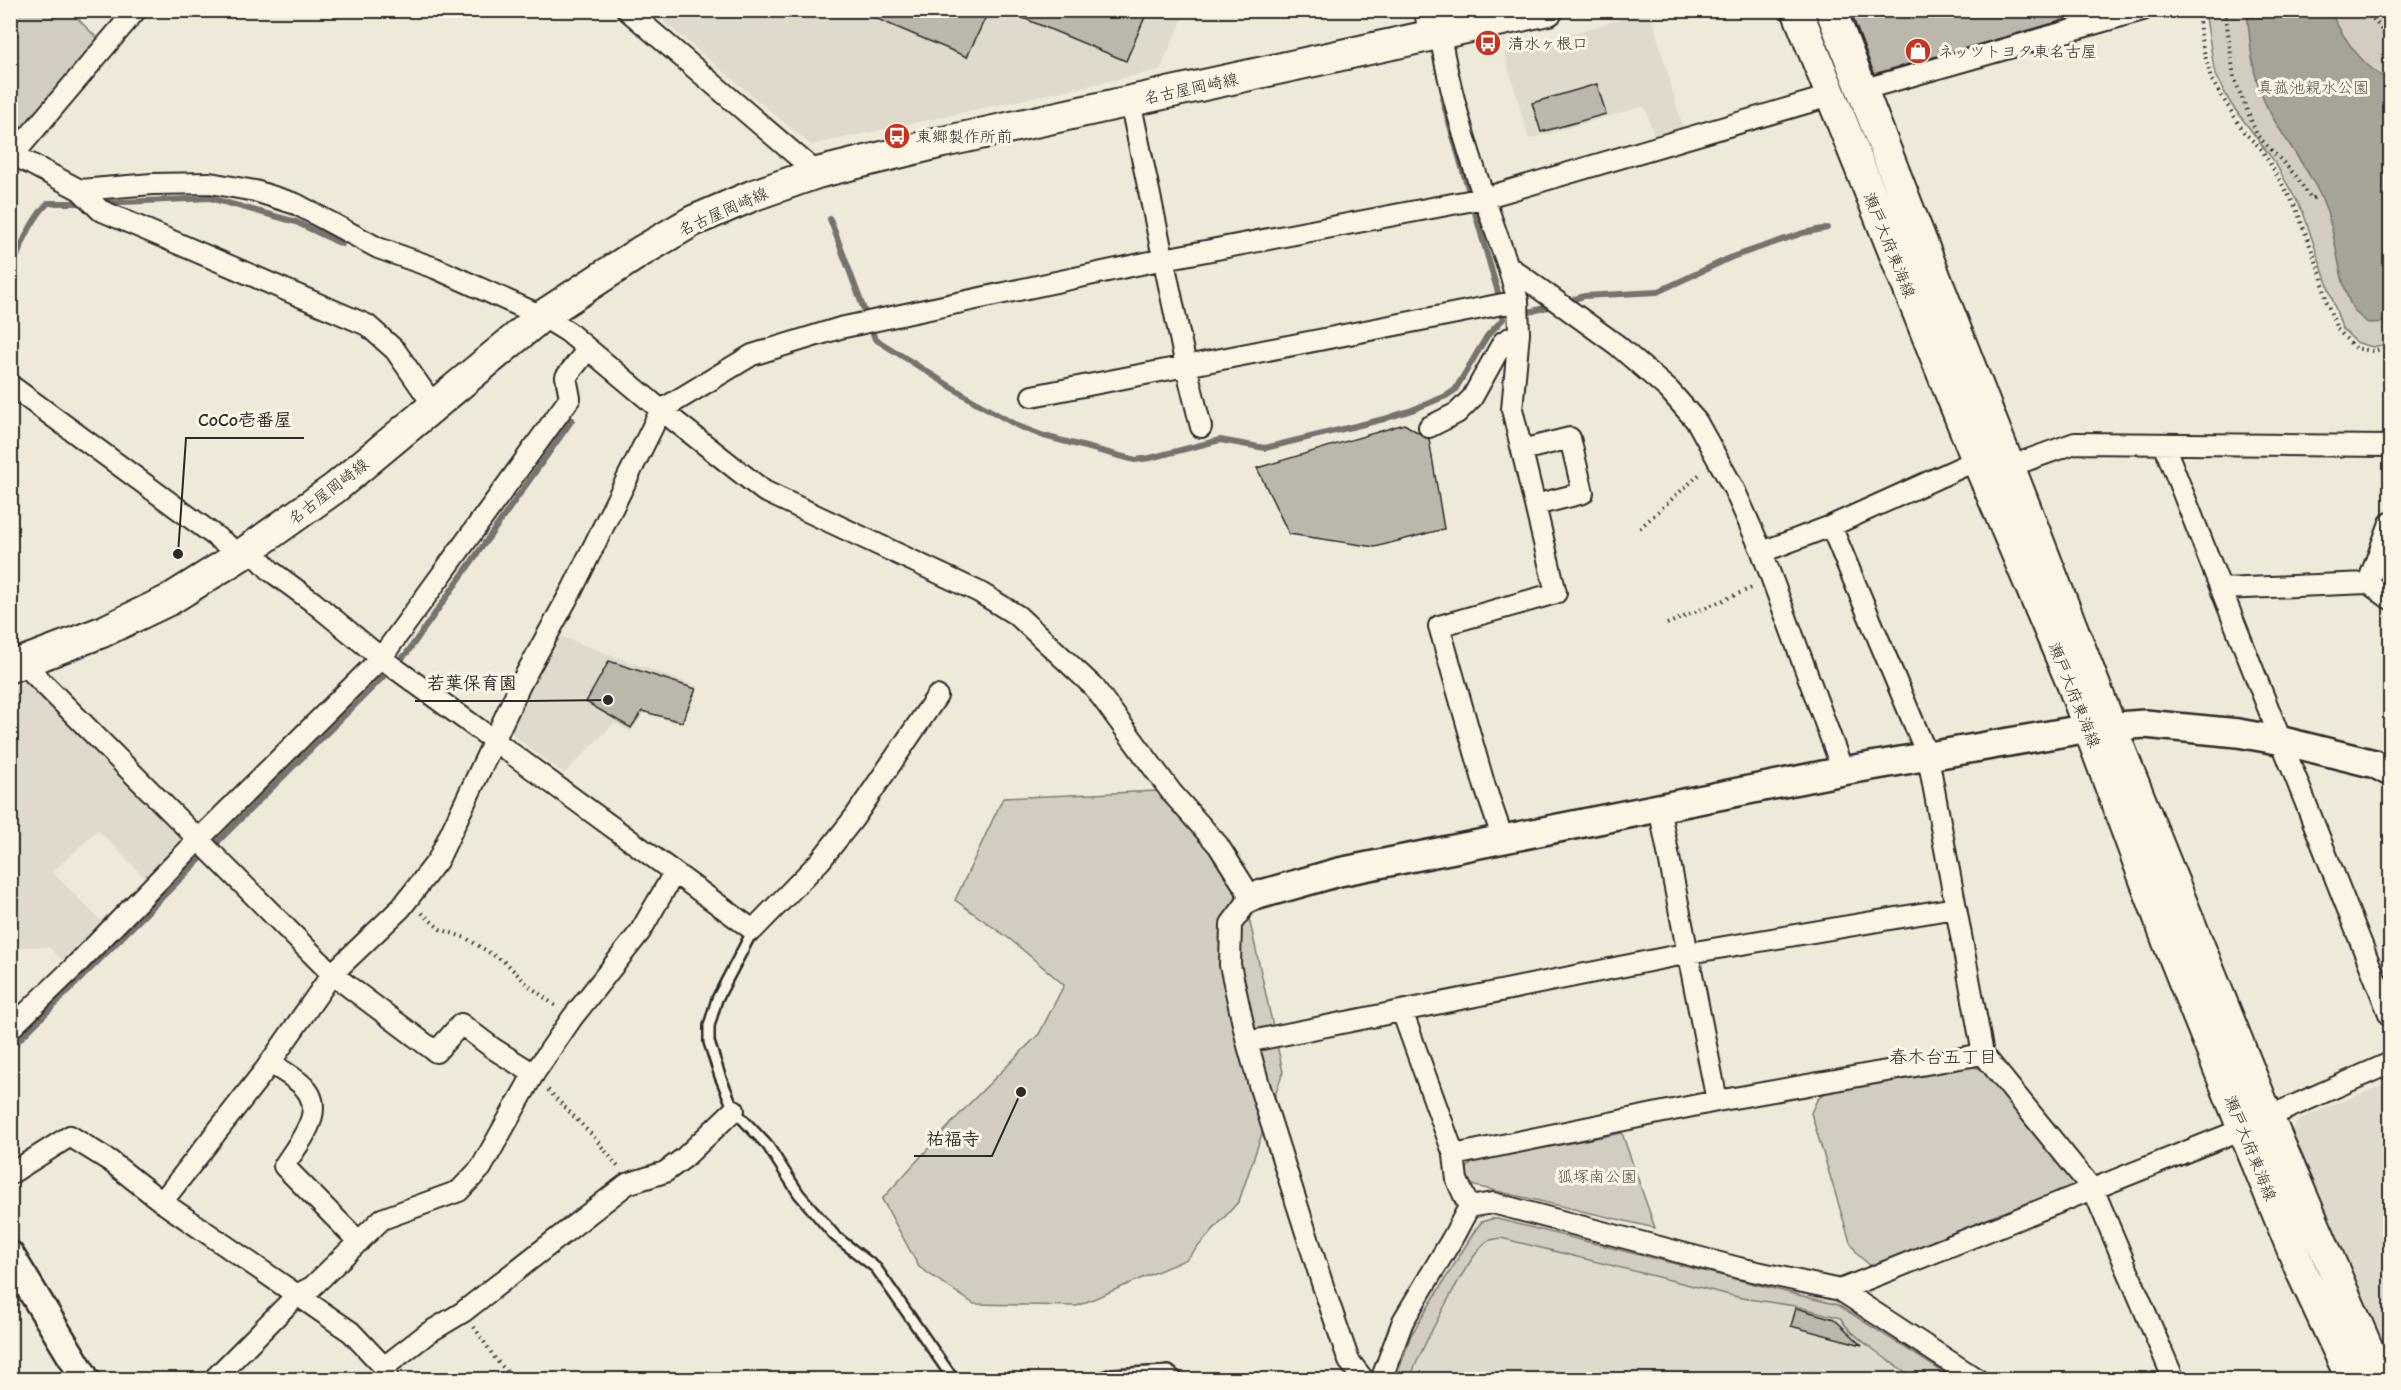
<svg xmlns="http://www.w3.org/2000/svg" width="2401" height="1390" font-family="'Comic Neue','Klee One',sans-serif">
	<rect width="100%" height="100%" fill="#efe9da"/>
	<filter id="ink" filterUnits="userSpaceOnUse"><feTurbulence type="fractalNoise" baseFrequency=".0167" numOctaves="2"/><feDisplacementMap in="SourceGraphic" scale="12" xChannelSelector="R" yChannelSelector="G"/><feConvolveMatrix kernelMatrix="1 2 1 2 8 2 1 2 1" color-interpolation-filters="sRGB"/></filter>
	<g filter="url(#ink)">
		<!-- built -->
		<path fill="#e0dacc" d="M651,11h535l-26,59 -349,75z
			M1650,11l34,120 -29,9 -10,-34 -116,33 -25,-86z
			M562,637l137,50 -16,38 -39,-12 -13,19 -17,-9 -50,51 -51,-39 -3,-5 21,-47 25,-42z
			M33,679l159,160 -42,44 -52,-53 -46,42 53,53 -40,38 -16,-16h-38v-261z
			M2390,1082v276l-98,-226 5,-10 7,-5z
			M1495,1216l349,88 118,76h-568l11,-38 7,-17 66,-104z"/>
		<!-- green -->
		<path fill="#d2cdc0" stroke="#7e7c76" stroke-width="1.5" d="M2373,10l17,1v332l-17,4 -8,-2 -9,-3 -14,-14 -39,-116 -29,-51 -43,-57 -16,-29 -10,-64z
			M11,11h66l-1,6 25,25 -26,32 -64,68z
			M1157,791l38,36 50,73 38,172 -44,129 -52,58 -110,47 -103,-2 -55,-37 -37,-68 88,-96 69,-69 25,-49 -53,-45 -56,-40 48,-102z
			M1972,1066l11,4 91,108v8l-203,80 -13,-11 -8,-13 -39,-129 6,-13 10,-9z
			M1622,1133l33,95 -180,-42c-13,-7 -12,-19 1,-25z
			M1491,1219h6l341,86 116,74c-10,1 -28,4 -37,-1 -15,-7 -73,-47 -76,-60l-46,-12 -53,-8 -241,-60c-4,1 -9,1 -13,3 -19,11 -70,115 -78,138h-14l15,-44 65,-106 6,-7z"/>
		<!-- water -->
		<path fill="#a6a399" stroke="#75736d" stroke-width="1.5" d="M2247,11h83c13,27 33,56 60,70v241l-22,1c-7,-5 -15,-12 -18,-20 -13,-30 -13,-66 -25,-97 -16,-40 -47,-71 -63,-110 -11,-26 -12,-58 -15,-85z"/>
		<g fill="none" stroke-linecap="round" stroke-linejoin="round">
			<!-- stream -->
			<path stroke="#75736d" stroke-width="6" d="M102,203l108,-5 86,24 46,22
				M830,219l45,120 102,64 41,23 26,10 91,24 15,-2 70,-18 45,8 119,-29 28,-9 34,-14 9,-6 32,-54 16,-17 -4,-23 -57,-198
				M10,277c8,-26 19,-55 38,-74h38
				M1565,302l19,-6 73,-4 75,-35 71,-24 24,-5
				M1522,314l33,-9
				M10,1049l397,-396 165,-233"/>
		</g>
		<!-- building -->
		<path fill="#bcb7ac" stroke="#2b2b2b" stroke-width="1.5" d="M856,10h133l-22,47z
			M1004,10h144l-22,51z
			M1850,10h215l3,9 -194,55z
			M1597,84l9,30 -65,18 -9,-29z
			M1404,424l25,15 15,90 -69,18 -86,-13 -32,-66z
			M609,661l87,28 -14,33 -40,-11 -11,17 -45,-26z
			M1796,1308l38,11 28,26 -71,-19z"/>
		<g fill="none" stroke-linecap="round" stroke-linejoin="round">
			<defs>
				<path id="lane" d="M753,930l-36,69 -8,27v16l11,34 14,34 34,36 31,48 36,42 41,32 78,112
					M1094,1380l18,-6 57,-3 11,9"/>
				<path id="street" d="M627,10l190,163
					M1425,10l4,26
					M1440,34c13,79 41,156 68,232
					M1861,90l282,-80
					M1130,101l56,265 332,-65
					M10,153l70,37 72,-6 58,-1 45,8 41,13 82,44 57,20 107,48 26,16 93,78 103,81 215,101 39,24 76,71 78,106 46,52 33,52 -20,27 -1,41 17,77 13,46 63,198 26,75 15,19
					M14,154l122,-144
					M80,190l20,20 267,115 28,25 39,56
					M10,385l231,170
					M1032,396l154,-30 15,61
					M1429,427l28,-14 15,-15 31,-56 16,-9
					M2164,445l226,571
					M1522,450l48,-12 13,55 -48,12
					M2011,466l64,-23 315,3
					M1831,526l97,231 55,297 111,137 80,189
					M250,549l21,22 42,31 68,56 372,272 67,-69 34,-43 83,-122
					M1762,552l69,-26 146,-66
					M2368,583l22,-60
					M2221,589l147,-6 22,16
					M23,663l309,311 104,78 25,-28 33,25 40,25
					M1659,807l58,294
					M1503,839l-18,-52 -46,-161 117,-33 -44,-184 7,-76 -1,-32 -10,-35 109,79 52,45 28,32 37,67 28,63 81,219
					M1402,1011l52,144 3,25 12,27
					M10,1029l63,-61 126,-129 182,-181 189,-260 -4,-21 22,-28
					M1247,1042l442,-89 266,-45
					M270,1063c10,6 22,13 31,21 29,25 -2,58 -17,82l75,76
					M2268,1117l122,-54
					M1454,1155l263,-54 266,-47
					M10,1174l60,-38 40,25 52,41
					M1469,1207l24,-4 246,65 101,22 138,90
					M1840,1290l403,-161
					M384,1367l44,-34 35,-21 164,-128 38,-12 19,-14 50,-48
					M213,1380l85,-86 14,-7 70,-68 77,-28 22,-23 52,-93 39,-57 68,-86 34,-59
					M389,1380l-5,-13 -33,-35 -189,-130 103,-132 67,-96 69,-66 37,-48 83,-177 52,-95 88,-178 91,-55 88,-27 324,-69 320,-61 346,-102
					M1381,1380l22,-59 49,-82 17,-32"/>
				<path id="secondary" d="M1251,897l88,-25 504,-101 246,-43 56,-4 93,9 45,8 92,23 15,8
					M10,1255l76,125"/>
				<path id="primary" d="M1797,10l180,450 96,226 95,256 75,187 59,144 50,107
					M1831,10l280,717 157,390 102,237 13,26
					M10,667l92,-35 67,-32 72,-45 94,-67 207,-172 98,-64 53,-31 61,-26 63,-22 126,-31 605,-132"/>
			</defs>
			<!-- lane casing -->
			<use href="#lane" stroke="#2b2b2b" stroke-width="14"/>
			<!-- street casing -->
			<use href="#street" stroke="#2b2b2b" stroke-width="24"/>
			<!-- secondary casing -->
			<use href="#secondary" stroke="#2b2b2b" stroke-width="32"/>
			<!-- primary casing -->
			<use href="#primary" stroke="#2b2b2b" stroke-width="34"/>
			<!-- path -->
			<path stroke="#2b2b2b" stroke-width="4" stroke-dasharray="1.5 4.5" stroke-linecap="butt" d="M2198,10l3,29 10,40 33,53 18,18 34,58 25,67 6,28 10,26 18,19 18,3 17,-4
				M2225,10l9,68 23,57 39,41 15,23 7,-3
				M2365,10l15,17 10,18
				M1640,528l62,-56
				M1667,624l87,-37
				M422,913l18,16 26,9 40,25 22,22 29,22
				M548,1090l46,47 25,31
				M474,1327l23,34 18,19"/>
			<!-- lane -->
			<use href="#lane" stroke="#fcf5e5" stroke-width="9"/>
			<!-- street -->
			<use href="#street" stroke="#fcf5e5" stroke-width="20"/>
			<!-- secondary -->
			<use href="#secondary" stroke="#fcf5e5" stroke-width="27"/>
			<!-- primary -->
			<use href="#primary" stroke="#fcf5e5" stroke-width="30"/>
		</g>
	</g>
	<!-- icons -->
	<defs>
		<symbol id="bus-disc" viewBox="-11 -11 22 22"><circle r="9.5" fill="#c8321e" stroke="#fcf5e5"/><path d="M-5-6H5V4H4V6H2V4H-2V6H-4V4H-5ZM-3.5-4V0h7V-4ZM-3.5 1.2v1.5H-2V1.2ZM2 1.2v1.5H3.5V1.2Z" fill="#fff"/></symbol>
		<symbol id="shop-disc" viewBox="-11 -11 22 22"><circle r="9.5" fill="#c8321e" stroke="#fcf5e5"/><path d="M-5-2.5h2.3a2.7 3.5 0 0 1 5.4 0H5L5.5 6h-11ZM-1.5-2.5h3a1.5 2.3 0 0 0-3 0Z" fill="#fff"/></symbol>
	</defs>
	<g fill-rule="evenodd">
		<use href="#bus-disc" x="1473" y="28" width="30" height="30"/>
		<use href="#shop-disc" x="1903" y="36" width="30" height="30"/>
		<use href="#bus-disc" x="882" y="121" width="30" height="30"/>
	</g>
	<g text-anchor="middle" stroke-width="6" stroke-linejoin="round" paint-order="stroke">
		<!-- poi labels -->
		<g font-size="16" fill="#2b2b2b" stroke="#fcf5e5" text-anchor="start">
			<text x="1508" y="49">清水ヶ根口</text>
			<text x="1938" y="57">ネッツトヨタ東名古屋</text>
			<text x="916" y="142">東郷製作所前</text>
		</g>
		<!-- park labels -->
		<g font-size="16" fill="#555450" stroke="#fcf5e5">
			<text x="2313" y="93">真菰池親水公園</text>
			<text x="1597" y="1182">狐塚南公園</text>
		</g>
		<!-- street labels -->
		<g font-size="16" fill="#2b2b2b" stroke="#fcf5e5">
			<text transform="translate(1191 88) rotate(-12)" y="6">名古屋岡崎線</text>
			<text transform="translate(723 211) rotate(-24)" y="6">名古屋岡崎線</text>
			<text transform="translate(1890 245) rotate(68)" y="6">瀬戸大府東海線</text>
			<text transform="translate(328 491) rotate(-38)" y="6">名古屋岡崎線</text>
			<text transform="translate(2075 695) rotate(68)" y="6">瀬戸大府東海線</text>
			<text transform="translate(2251 1148) rotate(68)" y="6">瀬戸大府東海線</text>
		</g>
		<!-- neighbourhood labels -->
		<g font-size="18" fill="#2b2b2b" stroke="#fcf5e5">
			<text x="1943" y="1063">春木台五丁目</text>
		</g>
	</g>
	<!-- callouts -->
	<path fill="none" stroke="#2b2b2b" stroke-width="2" d="M178 554L186 438H304M608 700L529 701H415M1021 1092L992 1156H914"/>
	<g fill="#2b2b2b" stroke="#fcf5e5" stroke-width="2">
		<circle cx="178" cy="554" r="6"/>
		<circle cx="608" cy="700" r="6"/>
		<circle cx="1021" cy="1092" r="6"/>
	</g>
	<g font-size="18" text-anchor="middle" font-weight="bold" fill="#2b2b2b" stroke="#fcf5e5" stroke-width="6" stroke-linejoin="round" paint-order="stroke">
		<text x="245" y="426">CoCo壱番屋</text>
		<text x="472" y="689">若葉保育園</text>
		<text x="953" y="1145">祐福寺</text>
	</g>
	<!-- margin -->
	<rect width="2401" height="1390" fill="none" stroke="#fcf5e5" stroke-width="36"/>
	<rect x="18" y="18" width="2365" height="1354" fill="none" stroke="#2b2b2b" stroke-width="2" filter="url(#ink)"/>
</svg>
